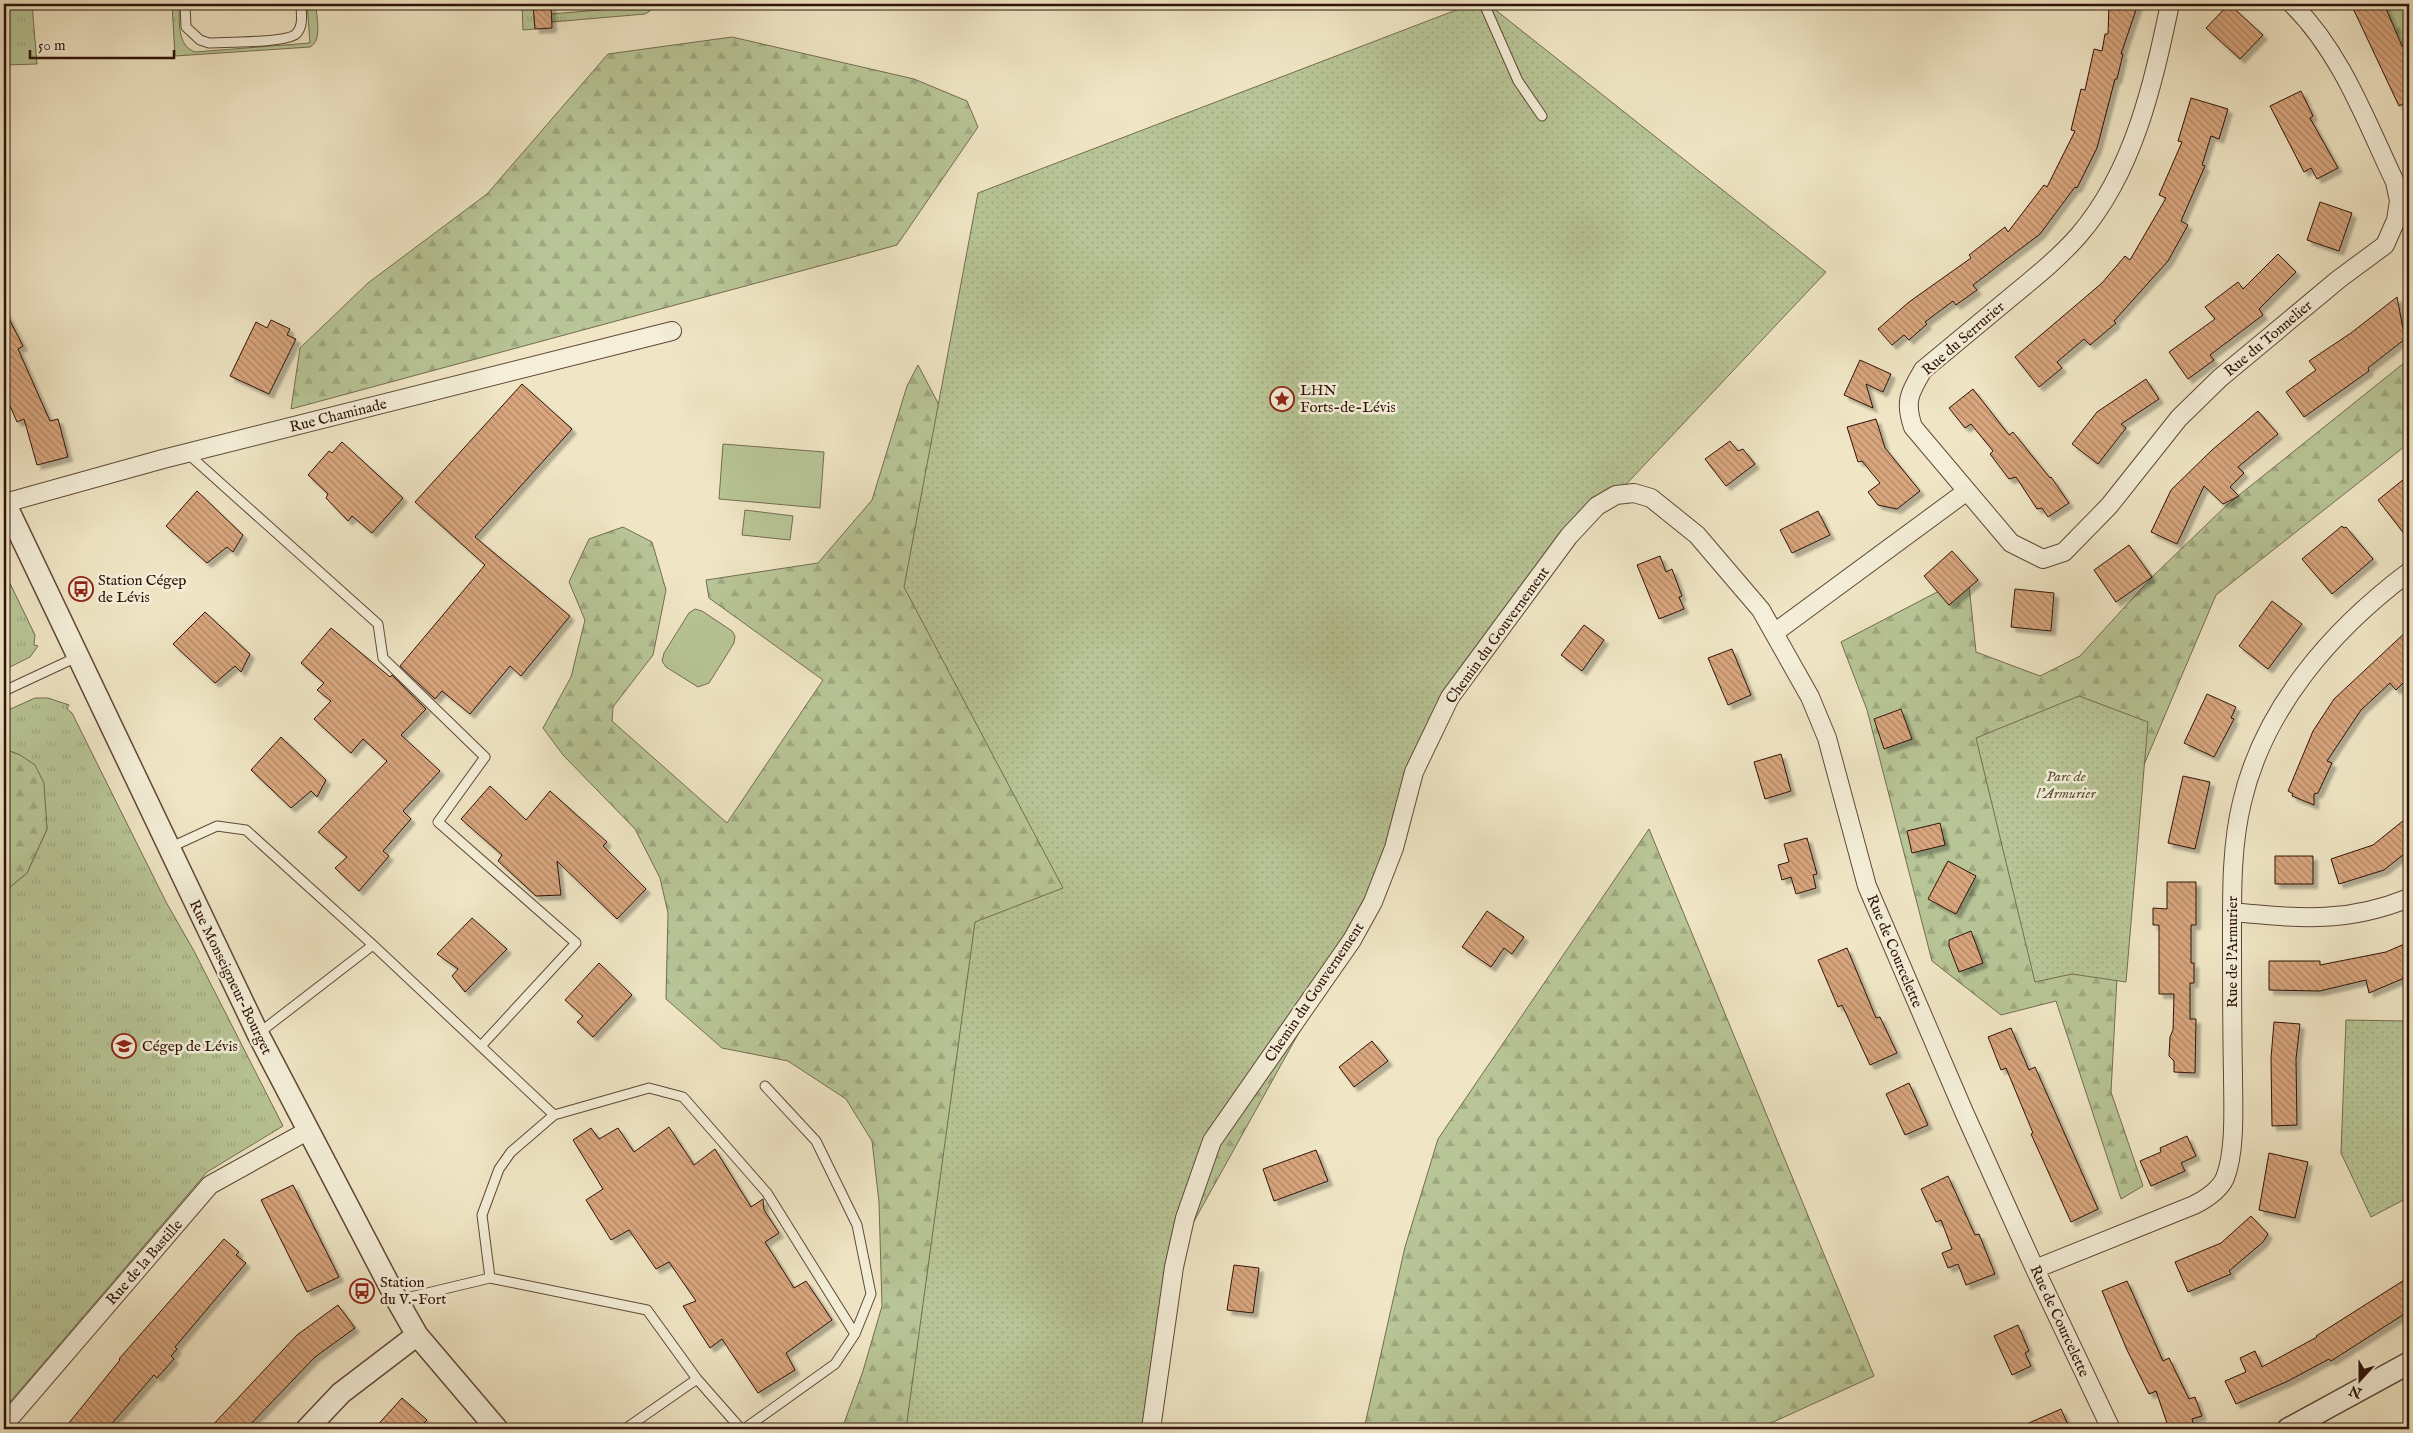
<svg xmlns="http://www.w3.org/2000/svg" width="2413" height="1433" font-family="'IM FELL English',serif">
	<defs>
		<pattern id="grass-tufts" width="24" height="20" patternUnits="userSpaceOnUse" patternTransform="scale(1.25)"><rect width="24" height="20" fill="#b8c596"/><path d="M3 7l-1-3M5 7V3M7 7l1-3M15 17l-1-3M17 17v-4M19 17l1-3" fill="none" stroke="#9ea880"/></pattern>
		<pattern id="forest-firs" width="22" height="20" patternUnits="userSpaceOnUse" patternTransform="scale(1.25)"><rect width="22" height="20" fill="#b8c596"/><path d="M5 1l3.5 6h-7zM16 11l3.5 6h-7z" fill="#9ea880"/></pattern>
		<pattern id="park-dots" width="8" height="8" patternUnits="userSpaceOnUse" patternTransform="scale(1.25)"><rect width="8" height="8" fill="#b8c596"/><path d="M2 2h.1M6 6h.1" fill="none" stroke="#9ea880" stroke-width="1.8" stroke-linecap="round"/></pattern>
		<pattern id="building-back-hatch" width="6" height="6" patternUnits="userSpaceOnUse" patternTransform="scale(1.25)"><rect width="6" height="6" fill="#d9a67e"/><path d="M-1 5l2 2M0 0l6 6M5-1l2 2" fill="none" stroke="#b08665"/></pattern>
		<filter id="shadow"><feDropShadow dx="4.5" dy="4.5" stdDeviation="1" flood-color="#0004"/></filter>
	</defs>
	<rect width="100%" height="100%" fill="#f0e6c5"/>
	<filter id="stains"><feTurbulence type="fractalNoise" baseFrequency=".004" numOctaves="4"/><feColorMatrix values="0 0 0 0 .2 0 0 0 0 .09 0 0 0 0 .02 0 0 0 .5 -.17"/></filter>
	<radialGradient id="worn" r=".72"><stop offset=".6" stop-color="#630" stop-opacity="0"/><stop offset="1" stop-color="#630" stop-opacity=".3"/></radialGradient>
	<!-- grass -->
	<path fill="url(#grass-tufts)" stroke="#746c50" d="M4,4h28l5,60 -33,1z
		M172,4h7c1,17 -3,41 16,48l115,-9 -3,-39h9c0,13 7,36 -6,43l-135,9z
		M522,4h11l2,25 -12,1z
		M636,4h17l-3,7 -5,3 -93,8 -1,-8 85,-7z
		M4,571l31,64 -1,10 4,1 -8,11 -26,13z
		M35,698h13l21,7 -2,4 5,4 94,189 28,49 89,175 -76,46 -203,237v-517l23,-19 20,-44 -2,-22 -25,-52 -16,-6v-37z"/>
	<!-- forest -->
	<path fill="url(#forest-firs)" stroke="#746c50" d="M2350,4h59v109l-27,-69z
		M732,37l182,42 53,22 11,26 -81,118 -606,164 9,-61 68,-65 119,-89 121,-140z
		M2409,359v84l-193,152 -90,212 -15,285 32,94 -22,13 -65,-198 -55,14 -69,-54 -65,-251 -26,-68 127,-66 8,76 64,24 40,-20 72,-79 76,-73z
		M918,365l20,38 4,34 379,556 -138,248 -28,188h-313l21,-58 19,-65 -3,-104 -7,-61 -26,-42 -58,-38 -66,-13 -56,-49 2,-86 -8,-35 -25,-49 -72,-74 -20,-27 28,-51 14,-57 -16,-38 20,-43 34,-12 29,15 14,48 -13,65 -40,52 -1,14 115,102 96,-143 -114,-82 -3,-18 112,-17 54,-63 35,-114z
		M4,749l16,6 15,10 9,18 3,46 -20,44 -23,19z
		M1649,829l225,547 -116,53h-394l41,-182 33,-108z"/>
	<!-- park -->
	<path fill="url(#park-dots)" stroke="#746c50" d="M1472,4h16l338,268 -210,223 -19,11 -147,191 -77,205 -161,239 -16,43 -45,245h-245l69,-507 88,-34 -159,-301 74,-394z
		M2079,696l69,26 -22,260 -54,-8 -37,8 -59,-244z
		M2409,1018v179l-38,20 -30,-64 5,-133 56,1z"/>
	<!-- pitch -->
	<path fill="#b8c596" stroke="#746c50" d="M723,444l101,8 -4,56 -101,-9z
		M745,510l48,6 -3,24 -48,-5z
		M695,609l7,2 30,20 3,5 -1,7 -25,40 -11,4 -32,-20 -4,-6 2,-8 25,-40z"/>
	<!-- building -->
	<path fill="url(#building-back-hatch)" stroke="#2f1309" filter="url(#shadow)" d="M533,4h18l1,24 -17,1z
		M2109,4h29l-17,50h2l-6,25h-2l-18,69 -20,40 -2,-1 -35,47 -67,51 4,5 -21,15 -3,-4 -28,21 2,2 -18,16 -5,-5 -12,10 -14,-16 31,-27 62,-44 -2,-3 36,-28 3,5 36,-47 3,2 28,-56 -4,-1 10,-41 4,1 9,-41 8,2 3,-17h3z
		M2229,4l34,31 -23,24 -34,-31z
		M2351,4h33l18,42 7,-3v58l-10,5z
		M2301,91l12,25 -3,2 28,50 -21,11 -6,-11 -7,4 -34,-66z
		M2191,98l37,11 -9,30 -8,-3 -9,29 3,1 -24,55 7,4 -20,36 -54,60 2,2 -26,22 -6,-6 -27,23 5,6 -23,19 -24,-30 87,-74 23,-27 5,4 36,-62 -7,-3 23,-53 -4,-1z
		M2320,202l32,11 -13,38 -32,-11z
		M2278,254l18,18 -37,37 4,6 -53,40 4,5 -26,19 -19,-27 46,-33 -10,-12 33,-25 5,7z
		M2397,297l8,42 -37,29 1,3 -65,46 -18,-25 30,-22 -7,-9 42,-28z
		M4,309l19,37 -5,3 32,72 8,-2 10,38 -31,8 -13,-46 -7,3 -13,-30z
		M271,320l19,9 -3,6 9,4 -27,55 -39,-18 26,-54 11,6z
		M1860,360l31,14 -8,18 -17,-8 7,24 -29,-13z
		M2146,379l13,20 -38,25 5,4 -28,36 -26,-20 25,-32z
		M522,384l50,45 -97,108 95,79 -49,60 -11,-10 -40,48 -28,-23 -7,8 -35,-33 85,-101 -70,-63z
		M1973,389l36,46 4,-3 37,46 1,-1 18,26 -21,14 -6,-9 -5,1 -21,-32 -7,2 -19,-25 3,-3 -22,-27 -6,4 -16,-20z
		M2258,411l20,23 -40,33 6,6 -14,14 9,9 -16,8 -19,-18 -27,58 -26,-12 20,-42 41,-40z
		M1876,419l9,29 35,43 -23,18 -19,-4 -10,-13 12,-9 -18,-22 -4,1 -11,-35z
		M1730,441l8,10 5,-2 12,15 -29,22 -21,-27z
		M342,442l61,56 -31,35 -20,-17 -4,5 -22,-23 2,-4 -20,-19 21,-24 3,2z
		M2409,475v65l-31,-40z
		M197,491l46,44 -10,17 -6,-5 -20,16 -41,-37z
		M1818,511l12,24 -38,18 -12,-23z
		M2342,526l2,2 2,-1 27,32 -41,35 -30,-35z
		M2129,545l23,32 -36,25 -22,-32z
		M1952,551l26,29 -29,25 -25,-29z
		M1660,556l6,16 6,-3 10,27 -3,1 5,12 -25,10 -22,-54z
		M2015,589l39,4 -3,38 -40,-4z
		M2272,601l30,23 -34,45 -29,-23z
		M205,612l45,42 -9,18 -6,-6 -20,17 -42,-39z
		M1584,625l20,15 -22,31 -21,-16z
		M331,628l59,49 2,-2 34,34 -25,26 39,36 -37,40 8,8 -28,32 6,5 -30,35 -24,-23 12,-11 -29,-25 69,-71 -24,-22 -12,14 -37,-34 17,-18 -14,-11 7,-7 -23,-20z
		M2409,629v48l-13,13 -6,-7 -29,27 -34,51 5,2 -14,30 -4,1v11l-22,-9 1,-2 -5,-3 25,-60 21,-32z
		M1732,649l19,46 -23,10 -20,-47z
		M2207,694l29,13 -5,11 3,1 -20,38 -30,-14z
		M1901,709l11,30 -28,10 -10,-30z
		M281,737l45,43 -9,17 -6,-6 -20,17 -40,-38z
		M1781,754l10,37 -26,8 -11,-37z
		M2183,776l27,6 -15,67 -27,-6z
		M490,786l36,34 24,-29 57,51 -4,4 43,43 -29,30 -60,-58 4,34 -25,1 -38,-35 4,-6 -41,-36z
		M2409,816v34l-25,20 -45,14 -8,-25 42,-14z
		M1940,823l5,22 -33,8 -5,-22z
		M1807,838l10,36 -4,1 3,13 -20,6 -5,-17 -9,3 -4,-15 11,-3 -5,-18z
		M2275,856h38v28h-38z
		M1948,861l28,15 -20,38 -28,-15z
		M2167,882h29v43h-5v38h3v20h-4v36h6l-1,54 -21,-1v-11l-5,-5 1,-19 3,-7 1,-36h-15v-69h-6v-17l14,1z
		M1487,911l37,26 -12,17 -8,-6 -13,19 -29,-20z
		M472,918l35,31 -42,43 -13,-16 6,-7 -21,-15z
		M1971,931l12,32 -24,9 -10,-26v-6z
		M2409,942v34l-40,17 -3,-13 -46,11 -51,-1v-29h51v4l66,-13z
		M1847,948l29,70 4,-1 17,36 -27,12 -28,-60 -4,2 -20,-47z
		M599,963l33,32 -39,42 -16,-15 6,-6 -18,-16z
		M2274,1022l26,2 -4,35 1,66 -25,1 -1,-68z
		M2011,1028l18,42 6,-3 63,142 -27,13 -40,-88 2,-1 -27,-65 -5,2 -13,-33z
		M1372,1041l16,20 -34,26 -15,-20z
		M1909,1083l19,42 -23,10 -19,-41z
		M669,1127l25,38 21,-16 36,58 12,-8 1,11 15,23 -14,9 29,46 12,-7 26,39 -46,33 9,17 -37,23 -36,-54 -12,9 -27,-42 13,-5 -27,-39 -13,7 -27,-39 -18,10 -25,-40 17,-11 -30,-49 18,-12 8,11 19,-11 16,24z
		M2187,1136l9,20 -15,7 4,8 -34,15 -11,-25 21,-9 -1,-4z
		M1316,1150l12,31 -54,20 -11,-32z
		M2269,1153l39,9 -13,56 -36,-8z
		M1948,1176l27,59 4,-1 16,40 -29,11 -8,-21 -10,4 -6,-15 10,-4 -11,-29 -5,2 -15,-33z
		M293,1185l46,92 -32,15 -46,-92z
		M2251,1216l17,18 -5,8 -34,29 2,3 -43,18 -13,-30 46,-19z
		M224,1239l15,13 -3,3 10,8 -71,84 2,2 -6,7 3,3 -17,19 -3,-3 -47,54h-43l56,-69 -1,-1z
		M1234,1265l25,3 -6,45 -26,-3z
		M2409,1277v34l-78,50 -2,-2 -41,22 -52,23 -11,-23 21,-9 -6,-14 15,-7 7,16 55,-30 -1,-1z
		M2127,1281l36,80 6,-3 20,41 6,-2 7,19 -10,3 3,10h-26l-13,-38 -7,3 -22,-44 -25,-59z
		M338,1305l17,23 -40,29 -69,72h-37l88,-94z
		M2018,1325l11,26 -4,2 6,13 -19,9 -18,-39z
		M402,1398l25,22 -9,9h-44z
		M2061,1409l9,20h-55z"/>
	<g fill="none" stroke-linecap="round" stroke-linejoin="round">
		<defs>
			<path id="service" d="M185,4l1,23 14,13 9,3c16,-1 77,0 87,-9 8,-8 5,-20 5,-30
				M1484,4l34,77 24,35
				M187,453l191,171 5,34 102,99 -47,65 138,121 -95,103
				M4,691l73,-34
				M169,848l48,-22 29,4 127,115 181,170
				M259,1033l114,-88
				M490,1278l-8,-63 17,-46 12,-17 43,-37 95,-27 34,9 84,96 88,141
				M398,1300l92,-22 157,32 50,69 44,50
				M625,1429l72,-50
				M744,1429l91,-65 20,-30 16,-40 -14,-69 -41,-84 -51,-55"/>
			<path id="minor" d="M2170,4c-17,80 -36,167 -91,231 -20,23 -45,43 -68,62 -29,24 -58,48 -88,73 -13,22 -19,31 -10,57l98,116 32,16 21,-7 45,-46 70,-88 41,-40 119,-99 46,-34 11,-25 3,-19 -4,-19c-29,-61 -54,-130 -103,-178
				M5,503l158,-44 509,-128
				M1774,633l193,-142
				M2232,912c66,6 113,12 177,-14
				M2035,1269l159,-64c12,-6 25,-14 31,-27 11,-28 8,-74 8,-105 -1,-44 -1,-88 -1,-132 0,-46 -1,-94 10,-139 22,-95 91,-173 167,-230
				M4,1425l206,-240 99,-55
				M1151,1429l23,-162 11,-49 27,-77 140,-201 21,-38 21,-54 20,-76 36,-75 119,-161 28,-30 19,-11 18,-2 17,5 46,37 64,75 49,87 17,41 40,148 97,226 71,157 76,160"/>
			<path id="tertiary" d="M4,501l254,533 139,266 20,35 80,94
				M307,1429l34,-36 76,-58
				M2288,1429l121,-66"/>
		</defs>
		<!-- service casing -->
		<use href="#service" stroke="#5f4838" stroke-width="11"/>
		<!-- minor casing -->
		<use href="#minor" stroke="#5f4838" stroke-width="20"/>
		<!-- tertiary casing -->
		<use href="#tertiary" stroke="#5f4838" stroke-width="24"/>
		<!-- service -->
		<use href="#service" stroke="#f5efd9" stroke-width="9"/>
		<!-- minor -->
		<use href="#minor" stroke="#f5efd9" stroke-width="18"/>
		<!-- tertiary -->
		<use href="#tertiary" stroke="#f5efd9" stroke-width="21"/>
	</g>
	<!-- icons -->
	<defs>
		<symbol id="sight-ring" viewBox="-11 -11 22 22"><circle r="9.5" fill="#f5efd9" stroke="#8f2418" stroke-width="1.5"/><path d="M0-6L1.8-2.2L6-1.7L2.9 1.2L3.7 5.4L0 3.3L-3.7 5.4L-2.9 1.2L-6-1.7L-1.8-2.2Z" fill="#8f2418"/></symbol>
		<symbol id="bus-ring" viewBox="-11 -11 22 22"><circle r="9.5" fill="#f5efd9" stroke="#8f2418" stroke-width="1.5"/><path d="M-5-6H5V4H4V6H2V4H-2V6H-4V4H-5ZM-3.5-4V0h7V-4ZM-3.5 1.2v1.5H-2V1.2ZM2 1.2v1.5H3.5V1.2Z" fill="#8f2418"/></symbol>
		<symbol id="university-ring" viewBox="-11 -11 22 22"><circle r="9.5" fill="#f5efd9" stroke="#8f2418" stroke-width="1.5"/><path d="M0-5L7-2L0 1L-7-2ZM-4 1L0 2.5L4 1V4Q0 6-4 4Z" fill="#8f2418"/></symbol>
	</defs>
	<g fill-rule="evenodd">
		<use href="#sight-ring" x="1268" y="385" width="28" height="28"/>
		<use href="#bus-ring" x="67" y="575" width="28" height="28"/>
		<use href="#university-ring" x="110" y="1032" width="28" height="28"/>
		<use href="#bus-ring" x="348" y="1277" width="28" height="28"/>
	</g>
	<g text-anchor="middle" stroke-width="5" stroke-linejoin="round" paint-order="stroke">
		<!-- street labels -->
		<g font-size="15" fill="#2f1309" stroke="#f5efd9">
			<text transform="translate(1963 338) rotate(-41)" y="5">Rue du Serrurier</text>
			<text transform="translate(2268 338) rotate(-40)" y="5">Rue du Tonnelier</text>
			<text transform="translate(338 415) rotate(-14)" y="5">Rue Chaminade</text>
			<text transform="translate(1497 635) rotate(-54)" y="5">Chemin du Gouvernement</text>
			<text transform="translate(1895 951) rotate(67)" y="5">Rue de Courcelette</text>
			<text transform="translate(2232 952) rotate(-90)" y="5">Rue de l'Armurier</text>
			<text transform="translate(231 977) rotate(64)" y="5">Rue Monseigneur-Bourget</text>
			<text transform="translate(1314 992) rotate(-56)" y="5">Chemin du Gouvernement</text>
			<text transform="translate(144 1262) rotate(-49)" y="5">Rue de la Bastille</text>
			<text transform="translate(2060 1321) rotate(65)" y="5">Rue de Courcelette</text>
		</g>
		<!-- poi labels -->
		<g font-size="15" fill="#2f1309" stroke="#f5efd9" text-anchor="start">
			<text x="1300" y="395">LHN<tspan x="1300" dy="17">Forts-de-Lévis</tspan></text>
			<text x="98" y="585">Station Cégep<tspan x="98" dy="17">de Lévis</tspan></text>
			<text x="142" y="1051">Cégep de Lévis</text>
			<text x="380" y="1287">Station<tspan x="380" dy="17">du V.-Fort</tspan></text>
		</g>
		<!-- park labels -->
		<g font-size="15" font-style="italic" fill="#5f513a" stroke="#f5efd9">
			<text x="2066" y="781">Parc de<tspan x="2066" dy="17">l'Armurier</tspan></text>
		</g>
	</g>
	<!-- margin -->
	<rect width="2413" height="1433" fill="none" stroke="#f0e6c5" stroke-width="20"/>
	<rect x="5" y="5" width="2403" height="1423" fill="none" stroke="#2f1309" stroke-width="2.5"/>
	<rect x="10" y="10" width="2393" height="1413" fill="none" stroke="#2f1309"/>
	<!-- north arrow -->
	<g transform="translate(2360 1380) rotate(201)" stroke="#f5efd9" stroke-width="4" paint-order="stroke">
	<path d="M0-4L9 19L0 12L-9 19Z" fill="#2f1309"/>
	<text y="-8" font-size="14" font-weight="bold" text-anchor="middle" fill="#2f1309">N</text>
	</g>
	<!-- scale -->
	<path d="M30 50v8h144v-8" fill="none" stroke="#2f1309" stroke-width="2.5"/>
	<text x="38" y="50" font-size="15" fill="#2f1309" stroke="#f5efd9" stroke-width="4" paint-order="stroke">50 m</text>
	<rect width="100%" height="100%" filter="url(#stains)"/>
	<rect width="100%" height="100%" fill="url(#worn)"/>
</svg>
